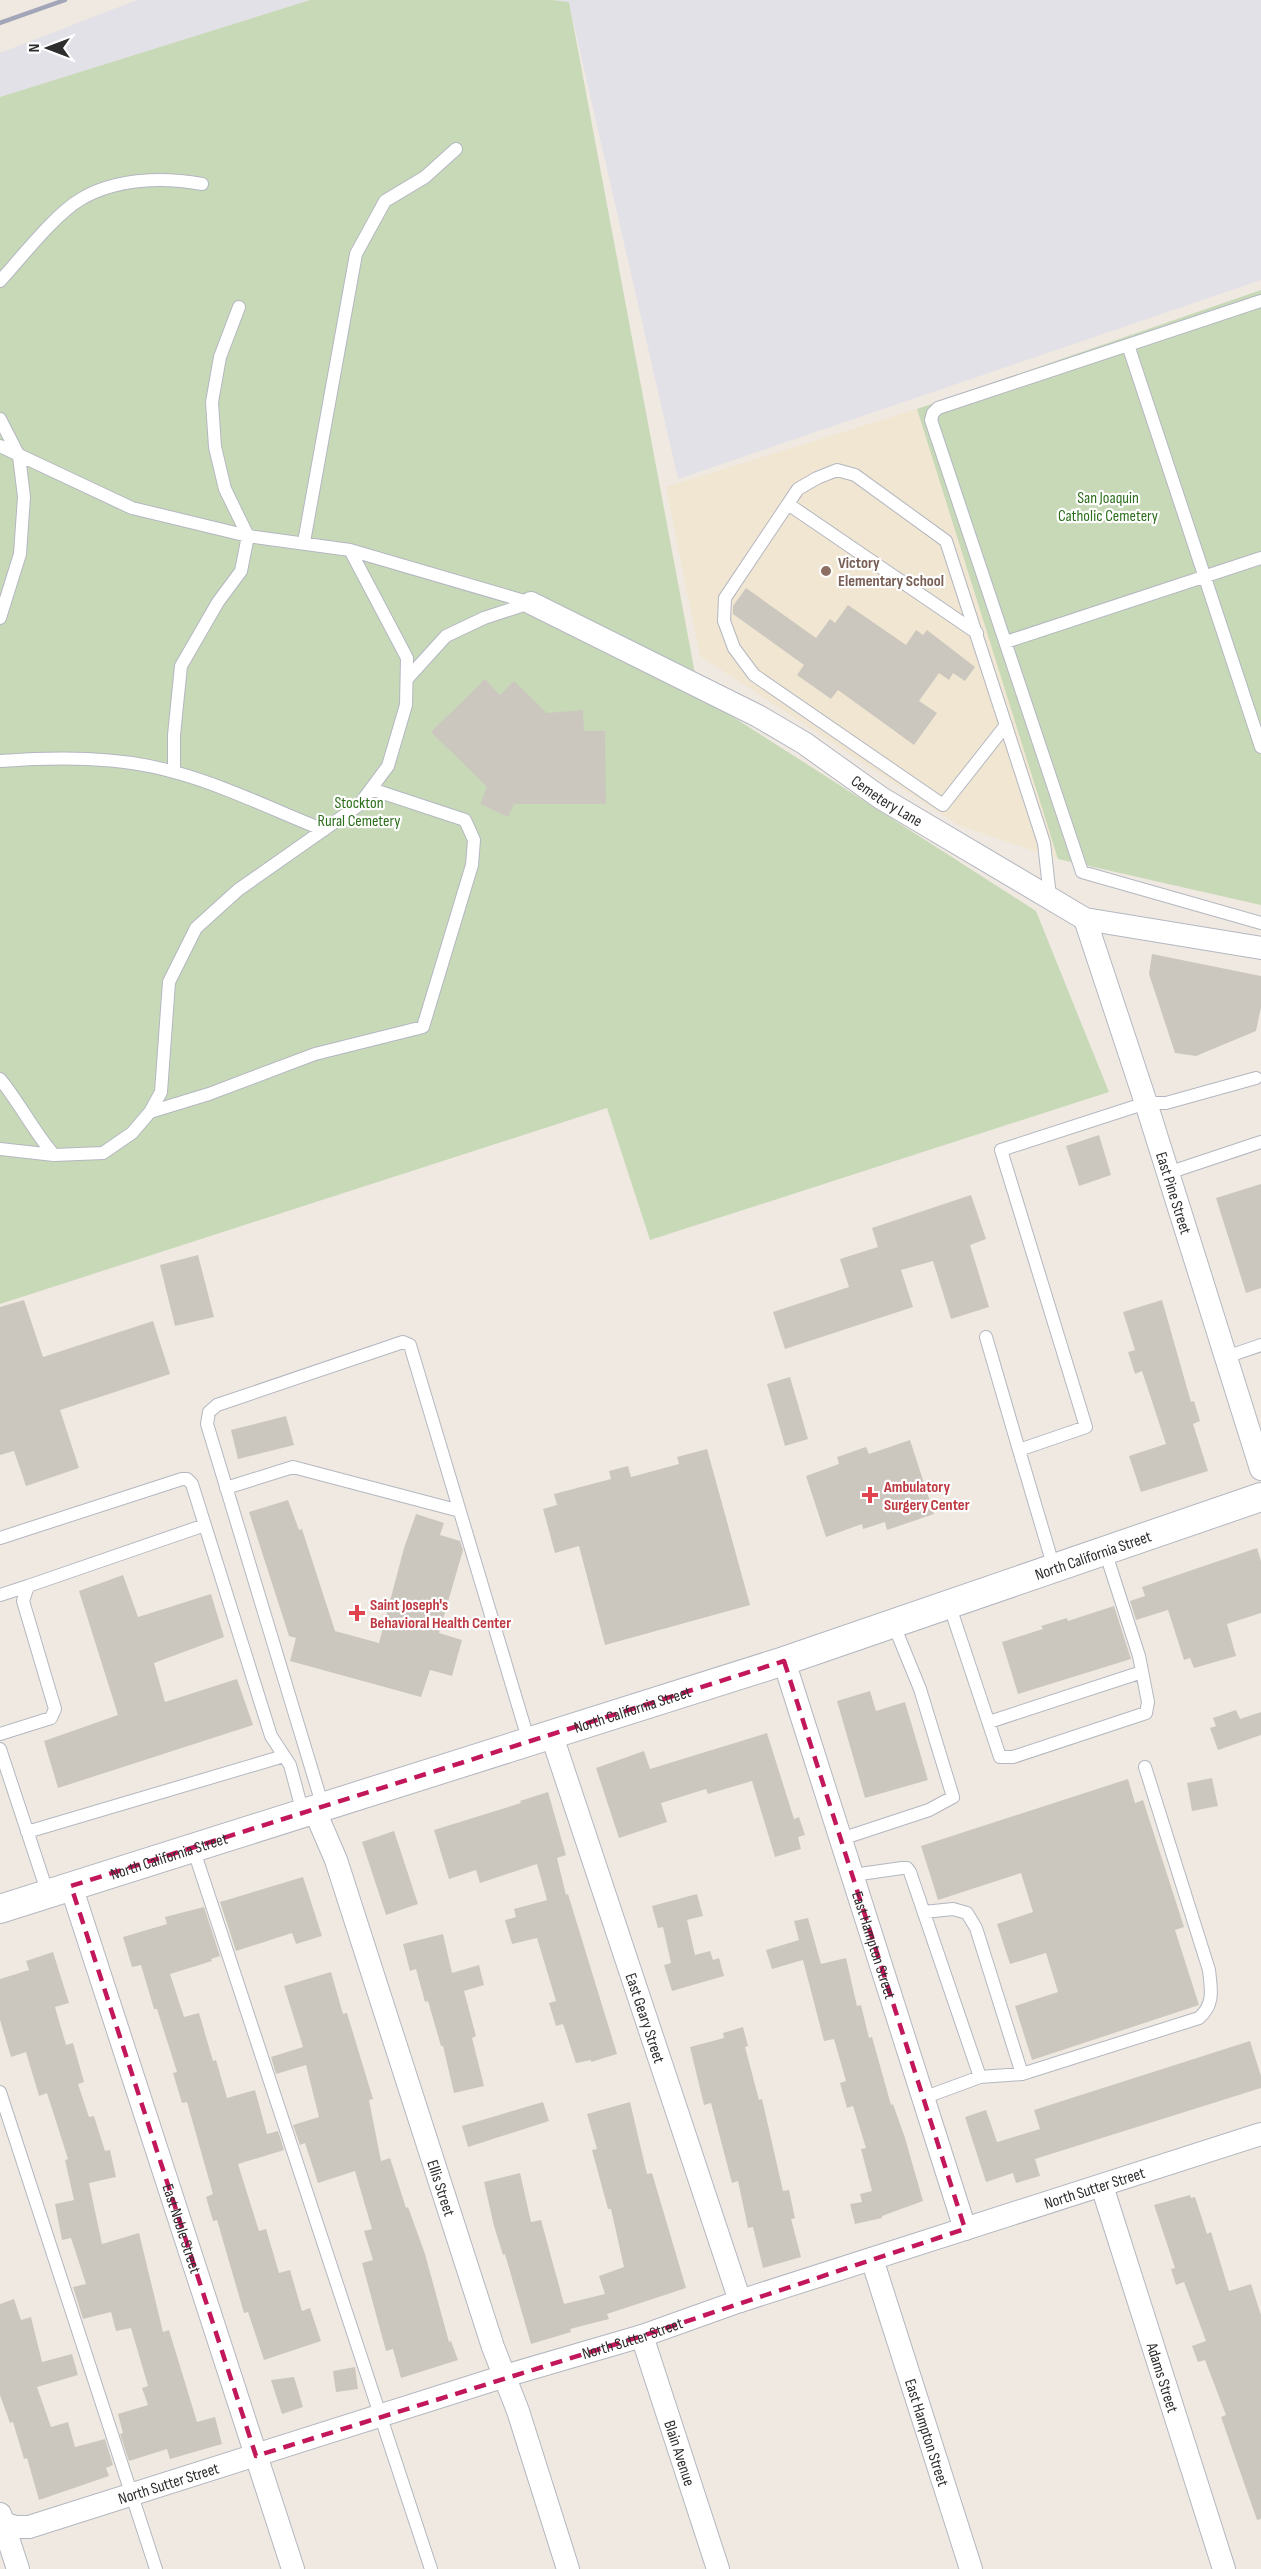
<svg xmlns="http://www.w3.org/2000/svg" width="1261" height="2569" font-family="'Sofia Sans Condensed',sans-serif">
	<rect width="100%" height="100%" fill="#efe9e1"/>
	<!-- industrial -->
	<path fill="#e3e1e8" d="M137,0h173l-310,97v-44z
		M552,0h709v280l-583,199 -109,-476z"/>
	<!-- education -->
	<path fill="#f0e6d1" d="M917,409l141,450 -100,-34 -258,-169 -34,-169z"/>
	<!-- cemetery -->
	<path fill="#c8d9b8" d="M310,0h242l17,2 130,693 337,216 73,181 -459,148 -43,-132 -607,196v-1207z
		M1261,290v615l-203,-46 -141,-450z"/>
	<!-- building -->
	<path fill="#cbc7bf" d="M746,588l70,50 14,-19 5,4 13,-18 58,40 10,-15 7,5 4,-5 48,37 -10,14 -12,-8 -4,7 -10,-7 -20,28 18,12 -23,32 -76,-55 -7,9 -34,-24 7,-10 -71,-51v-8z
		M485,679l15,16 14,-14 33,32 36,-3 1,21h21l1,73h-92l-6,13 -28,-13 7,-17 -56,-55z
		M1152,954l109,22v31l-5,24 -60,25 -21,-3 -26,-79z
		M1099,1135l12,40 -32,11 -13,-40z
		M1261,1184v104l-15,5 -30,-95z
		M971,1195l15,44 -16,6 19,62 -38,12 -18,-58 -32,9 12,37 -128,42 -12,-37 76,-25 -9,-28 38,-12 -6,-19z
		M198,1255l16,62 -39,9 -15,-61z
		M24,1300l19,57 110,-36 17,53 -110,36 19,58 -53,18 -12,-35 -14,4v-148z
		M1162,1300l29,102 3,-1 6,20 -7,3 15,47 -67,21 -12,-36 37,-12 -24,-73 -7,3 -7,-22 7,-2 -12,-38z
		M790,1377l18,62 -23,7 -18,-62z
		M286,1416l8,29 -56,14 -7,-29z
		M910,1440l24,74 -47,16 -2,-8 -22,7 -1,-5 -36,13 -20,-61 33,-12 -2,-7 29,-10 3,7z
		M707,1449l43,156 -145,40 -26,-99 -24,7 -12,-44 14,-4 -3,-11 57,-15 -2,-8 19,-5 3,11 48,-13 -2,-7z
		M288,1500l11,30 3,-1 33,102 44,12 25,-95 12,-34 28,9 -4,12 20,6 3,9 -24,83 23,7 -10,36 -22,-6 -9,27 -131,-36 6,-23 -7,-2 -40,-124z
		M1257,1548l4,13v52l-34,11 9,32 -42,12 -4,-10 -6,2 -16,-50 -32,10 -6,-19 15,-5 -3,-9z
		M123,1575l15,42 73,-23 13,43 -70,26 11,39 72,-23 16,46 -195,63 -14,-47 74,-26 -39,-124z
		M1114,1606l17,53 -113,35 -16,-52 41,-13 -2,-3 26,-8 1,3z
		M870,1691l6,20 29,-9 23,78 -63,18 -28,-97z
		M1236,1710l4,9 21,-7v23l-43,15 -8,-22 6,-2 -3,-8z
		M767,1733l27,86 5,-2 6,18 -7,2 3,12 -26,8 -23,-76 -44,13 -2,-5 -45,14 6,19 -48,16 -23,-70 48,-17 6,18z
		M1212,1778l6,28 -26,5 -5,-28z
		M1128,1779l7,24 8,-3 41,127 -9,3 24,75 -167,55 -17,-54 43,-14 -12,-39 -36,11 -13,-40 36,-12 -12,-39 -83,27 -17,-54z
		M548,1792l18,63 -9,3 9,37 2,-1 49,160 -26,8v-2l-15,3 -13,-39 -7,2 -7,-23 7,-2 -19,-63 -25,6 -7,-24 11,-3 -2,-8 33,-9 -10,-36 -57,19 -4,-13 -27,9 -15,-49 87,-27 -1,-2z
		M394,1831l24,73 -32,11 -24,-73z
		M303,1877l19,59 -26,8 -4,-11 -56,18 -16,-49z
		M697,1894l6,22 -16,4 8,35 15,-4 3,9 6,-2 5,18 -52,15 -8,-26 7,-2 -8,-36 -5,1 -6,-22z
		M204,1907l16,49 -9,3 1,2 -42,13 14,43 15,-4 14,48 3,-1 11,38 28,-8 12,44 11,-3 6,19 -46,14 21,67 7,-2 13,44 11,-3 12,41 8,-3 11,33 -57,19 -16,-48 -4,1 -27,-93 -4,1 -7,-24 7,-3 -26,-92 -5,1 -9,-30 4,-1 -20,-63h-3l-13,-44 -9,2 -9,-30 44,-13 -2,-7z
		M808,1918l13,46 25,-6 11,48 4,-1 8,33 3,-1 19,68 2,-1 12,34 18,63 -41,15v2l-27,6 -5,-20 12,-2 -2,-8 12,-3 -11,-42 5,-1 -13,-42 -6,2 -7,-25 6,-2 -12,-42 -10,2 -21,-81 -31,9 -6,-19 33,-10 -5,-19z
		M443,1934l9,39 27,-8 5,20 -20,6 12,45 -4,2 12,48 -30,7 -11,-47h-2l-13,-45 -3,1 -9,-33 -6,2 -7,-27z
		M53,1952l16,51 -14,4 11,38 7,-2 11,39 -6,2 11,33 5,-1 11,35 5,-1 6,27 -27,6 13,61 37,-11 24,99 6,-2 28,92 18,-5 7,27 -52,15 -3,-10 -38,12 -9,-27 3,-1 -5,-19 30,-9 -6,-17 6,-2 -17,-58 -15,3 -5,-19 -28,7 -10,-32 13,-3 -15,-46 -9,2 -7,-36 19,-4 -9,-40 3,-1 -21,-66 -8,3 -13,-44 -15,5 -11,-37v-41l29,-9 -3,-9z
		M331,1972l12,42 4,-1 26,86 -4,1 12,61 9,-3 16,50 2,-1 17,47 24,88 2,-1 7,19 -57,18 -8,-29 -7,2 -24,-88 11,-3 -9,-29 8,-2 -17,-58 -37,12 -13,-40 -5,2 -7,-20 26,-8 -13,-52 -30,9 -5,-17 32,-10 -19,-61z
		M743,2027l5,19 -3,1 14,53 3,-1 21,92 6,-1 6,28 -4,1 10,38 -38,11 -10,-41 -5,1 -10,-47 -6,2 -21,-80 -7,2 -14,-58 34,-9 -1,-5z
		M1250,2041l11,35v12l-226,71 5,17 -24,7 -3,-10 -27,9 -21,-65 21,-7 11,32 43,-13 -6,-19z
		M543,2102l6,19 -81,26 -6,-21z
		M630,2102l17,72 5,-1 34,115 -79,26 2,5 -39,10 1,3 -40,12 -26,-90 -2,1 -9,-29 -10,-44 36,-9 11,49 10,-2 23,84 41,-10 -6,-18 25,-9 -13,-58h-3l-16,-59 5,-1 -10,-35z
		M1190,2195l1,3 4,-1 12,37 4,-2 18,59 22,-7 10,31v204l-4,1 -36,-103 5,-2 -21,-55 -7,2 -6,-16 14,-5 -22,-59 -8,3 -5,-16 4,-1 -21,-63z
		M14,2299l7,21 10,-3 11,45 30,-8 6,21 -41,12 14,40 17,-5 7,25 30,-8 8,26 -7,3 3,8 -70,24 -12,-42 -3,1 -11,-37 -3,1 -10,-28v-91z
		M355,2367l3,22 -22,3 -3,-21z
		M294,2377l9,30 -21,7 -11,-34z"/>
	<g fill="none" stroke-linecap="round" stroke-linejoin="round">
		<defs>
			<path id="service" d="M0,281c21,-23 55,-67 81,-82 35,-21 82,-22 121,-15
				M1261,301l-323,107 -5,5 -2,7 151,452 179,51
				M1128,345l133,402
				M0,419l19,37 5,41 -4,57 -20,64
				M0,446l132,62 116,28 102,14 181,53
				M788,504l189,129
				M304,542l52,-288 29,-53 40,-24 31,-28
				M1006,642l255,-84
				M407,679l39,-43 38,-18 46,-15
				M1006,725l-63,80 -189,-130 -20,-27 -10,-27 1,-23 73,-109 19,-11 20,-8 18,5 91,66 98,302 6,54
				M0,761c56,-4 119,-5 174,11 49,13 102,39 150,58
				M174,772v-37l7,-69 37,-64 23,-31 7,-35 -23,-47 -10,-42 -3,-45 8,-45 19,-50
				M0,1079c20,24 33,52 54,76l49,-2 29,-20 18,-21 11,-20 8,-110 27,-54 42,-38 121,-85 29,-39 18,-61 1,-47 -57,-108
				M150,1112l59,-18 106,-40 108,-27 49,-162 2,-25 -9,-20 -94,-31
				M0,1149l54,6
				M1168,1173l93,-31
				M986,1337l33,113
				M1226,1357l35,-12
				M226,1488l67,-21 167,44
				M0,1538l182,-59h5l5,5 79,252 19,29 13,48
				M1054,1568l-35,-118 67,-23 -85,-277 145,-47h20l90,-25
				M0,1595l28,-9
				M949,1604l51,153h13l133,-44 2,-11 -9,-46 -34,-105
				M989,1722l153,-50
				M0,1734l51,-16 4,-9 -32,-108 5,-15 177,-61
				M0,1749l48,145
				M323,1807l-116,-383 2,-12 8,-7 186,-63 7,3 119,397
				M27,1832l257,-76
				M841,1839l88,-29 24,-13 -33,-108 -27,-66
				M193,1848l238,721
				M853,1875l49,-7h5l3,4 70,205
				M924,1912l29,-3 14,4 9,15 46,146
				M0,2092l156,477
				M923,2098l57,-21 42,-3 177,-56c16,-14 12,-29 10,-48l-64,-203"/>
			<g id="minor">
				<path id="s1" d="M531,603l227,113 46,27 77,55 204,121 176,29"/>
				<path id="s2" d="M1085,919l61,184 115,366"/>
				<path id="s3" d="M784,1661l181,568"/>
				<path id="s4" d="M552,1736l188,565"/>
				<path id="s5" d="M314,1809l22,51 157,487 25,64 50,158"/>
				<path id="s6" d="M71,1886l222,683"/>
				<path id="s7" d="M1102,2186l122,383"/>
				<path id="s8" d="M872,2259l99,310"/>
				<path id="s9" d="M642,2336l76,233"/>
				<path d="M0,2514l18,55"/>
				<path id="s10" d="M0,2522l15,5h14l476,-151 137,-40 98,-35 521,-167"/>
			</g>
			<g id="tertiary">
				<path id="s11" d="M0,1909l784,-248 477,-164"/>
			</g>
		</defs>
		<!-- service casing -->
		<use href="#service" stroke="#b4b7c1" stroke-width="14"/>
		<!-- minor casing -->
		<use href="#minor" stroke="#b4b7c1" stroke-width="24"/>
		<!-- tertiary casing -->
		<use href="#tertiary" stroke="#b4b7c1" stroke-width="30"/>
		<!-- service -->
		<use href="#service" stroke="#fff" stroke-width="12"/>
		<!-- minor -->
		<use href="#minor" stroke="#fff" stroke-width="22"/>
		<!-- tertiary -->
		<use href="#tertiary" stroke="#fff" stroke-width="28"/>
		<!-- rail -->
		<path stroke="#a3a6b8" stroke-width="4.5" d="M0,23l65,-23"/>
	</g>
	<!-- marked area -->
	<path fill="none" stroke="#c2185b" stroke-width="4.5" stroke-dasharray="12 8" stroke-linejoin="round" d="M784,1661l181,568 -323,107 -386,120 -185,-570z"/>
	<!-- markers -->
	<circle fill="#8d6e63" stroke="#fff" stroke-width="2" cx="826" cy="571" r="6"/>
	<g fill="#e0444e" stroke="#fff" stroke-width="2">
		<path d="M867 1486h6v6h6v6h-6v6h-6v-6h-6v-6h6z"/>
		<path d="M354 1604h6v6h6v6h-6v6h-6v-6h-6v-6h6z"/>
	</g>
	<g text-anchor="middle" stroke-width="4.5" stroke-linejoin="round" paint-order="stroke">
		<!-- park labels -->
		<g font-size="16" fill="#2c6e1b" stroke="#fff">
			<text x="1108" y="503">San Joaquin<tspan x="1108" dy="18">Catholic Cemetery</tspan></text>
			<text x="359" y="808">Stockton<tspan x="359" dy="18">Rural Cemetery</tspan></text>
		</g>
		<!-- education labels -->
		<g font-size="16" font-weight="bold" fill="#785e54" stroke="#fff" text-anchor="start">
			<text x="838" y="568">Victory<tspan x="838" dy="18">Elementary School</tspan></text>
		</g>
		<!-- street labels -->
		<g font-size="16" fill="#2e2e2e" stroke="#fff">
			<text dy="6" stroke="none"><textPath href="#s1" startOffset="408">Cemetery Lane</textPath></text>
			<text dy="6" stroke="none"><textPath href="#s2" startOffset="288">East Pine Street</textPath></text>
			<text dy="6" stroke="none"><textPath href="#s11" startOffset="1149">North California Street</textPath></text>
			<text dy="6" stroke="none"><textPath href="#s11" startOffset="663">North California Street</textPath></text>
			<text dy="6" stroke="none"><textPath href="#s11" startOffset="177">North California Street</textPath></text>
			<text dy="6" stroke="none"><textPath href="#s3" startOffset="298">East Hampton Street</textPath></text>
			<text dy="6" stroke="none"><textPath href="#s4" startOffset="297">East Geary Street</textPath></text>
			<text dy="6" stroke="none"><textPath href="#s10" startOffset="1148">North Sutter Street</textPath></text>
			<text dy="6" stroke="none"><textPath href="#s5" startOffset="400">Ellis Street</textPath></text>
			<text dy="6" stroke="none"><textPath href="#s6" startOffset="360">East Noble Street</textPath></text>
			<text dy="6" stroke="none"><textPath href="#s10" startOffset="662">North Sutter Street</textPath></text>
			<text dy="6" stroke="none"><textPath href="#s7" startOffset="201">Adams Street</textPath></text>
			<text dy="6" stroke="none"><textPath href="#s8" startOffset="182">East Hampton Street</textPath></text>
			<text dy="6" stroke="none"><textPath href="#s9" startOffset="123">Blain Avenue</textPath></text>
			<text dy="6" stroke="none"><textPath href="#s10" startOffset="176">North Sutter Street</textPath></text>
		</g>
		<!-- health labels -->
		<g font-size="16" font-weight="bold" fill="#be3a42" stroke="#fff" text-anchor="start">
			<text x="884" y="1492">Ambulatory<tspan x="884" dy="18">Surgery Center</tspan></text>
			<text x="370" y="1610">Saint Joseph's<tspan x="370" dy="18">Behavioral Health Center</tspan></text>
		</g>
	</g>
	<!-- north arrow -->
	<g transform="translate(48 48) rotate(270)" stroke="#ffffff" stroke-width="4.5" paint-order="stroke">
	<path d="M0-4.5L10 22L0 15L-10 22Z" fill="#2e2e2e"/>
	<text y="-9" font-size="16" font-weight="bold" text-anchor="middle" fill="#2e2e2e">N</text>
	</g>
</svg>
